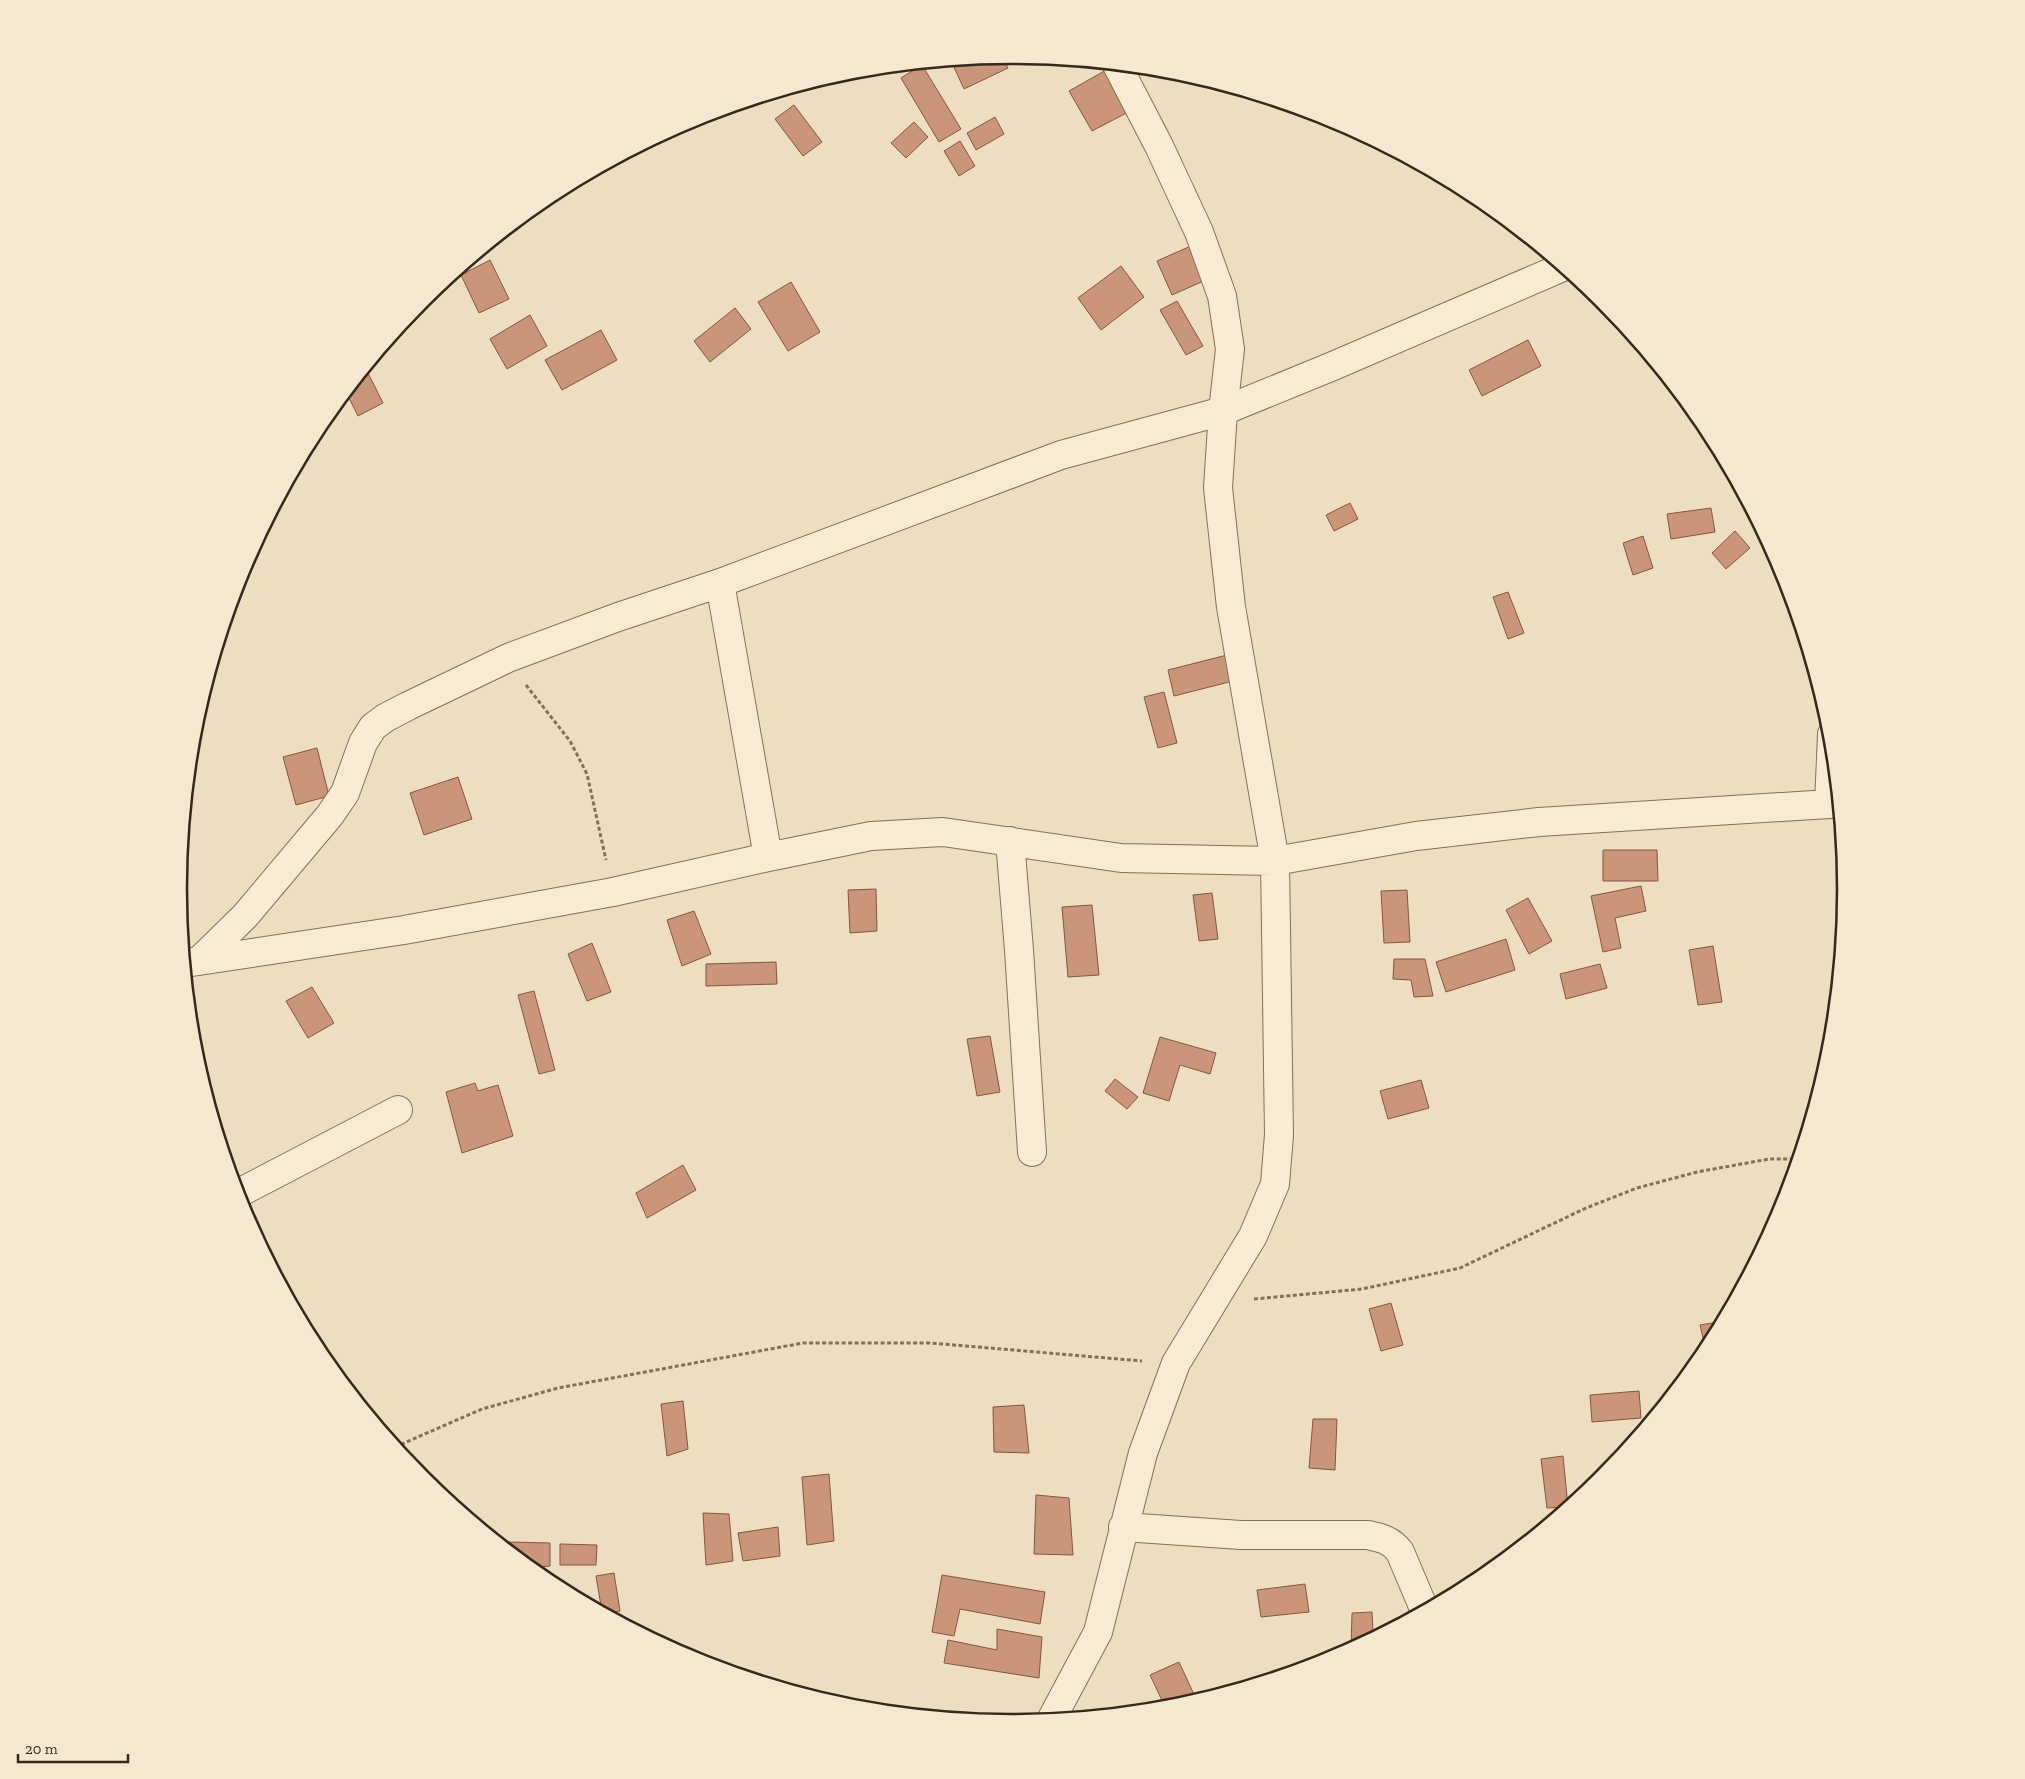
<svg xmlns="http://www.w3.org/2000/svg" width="2025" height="1779" font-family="'Zilla Slab',serif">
	<rect width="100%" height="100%" fill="#edddc1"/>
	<!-- building -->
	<path fill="#ca9677" stroke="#84573f" d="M1002,56l6,12 -44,21 -13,-28z
		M922,65l39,64 -22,13 -38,-64z
		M1115,65l23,42 -46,24 -23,-40z
		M794,105l28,37 -19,14 -28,-37z
		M995,117l9,17 -28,16 -9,-17z
		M914,122l14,15 -22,21 -15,-15z
		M960,141l15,25 -16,10 -15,-25z
		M1193,245l15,34 -36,16 -15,-34z
		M490,260l19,39 -30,14 -18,-38z
		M1121,266l23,31 -43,33 -23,-32z
		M791,282l29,50 -32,19 -30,-49z
		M1177,301l26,45 -17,9 -26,-45z
		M735,308l16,21 -41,33 -16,-21z
		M530,315l17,31 -40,23 -17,-30z
		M601,330l16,30 -55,30 -17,-30z
		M1528,340l13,26 -59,30 -13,-26z
		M366,369l17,34 -25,13 -12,-24z
		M1350,503l8,16 -24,12 -8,-16z
		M1711,508l4,24 -44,7 -4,-25z
		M1735,531l15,17 -24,21 -14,-16z
		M1643,536l10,32 -20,7 -10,-32z
		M1508,592l16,41 -16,6 -15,-42z
		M1227,655l6,26 -59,15 -6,-26z
		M1164,692l13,51 -19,5 -14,-51z
		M317,748l12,48 -33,9 -13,-48z
		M458,777l14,42 -48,16 -14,-42z
		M1603,850h54l1,31h-55z
		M1641,886l5,25 -31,7 6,30 -18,4 -12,-56z
		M876,889l1,42 -27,2 -2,-43z
		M1407,890l3,52 -26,1 -3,-52z
		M1212,893l6,46 -19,2 -6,-46z
		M1528,898l24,43 -23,13 -23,-44z
		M1092,905l7,70 -31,2 -6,-70z
		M694,911l17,43 -29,12 -15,-46z
		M1506,939l9,31 -69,22 -10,-30z
		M592,943l19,49 -24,9 -19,-47z
		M1713,946l9,56 -24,3 -9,-55z
		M1394,959h31l8,37 -19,1 -3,-17 -18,-1z
		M776,962l1,22 -71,2v-22z
		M1600,964l7,24 -41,11 -6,-25z
		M312,987l22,36 -26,15 -22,-37z
		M534,991l21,79 -16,4 -21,-79z
		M990,1036l10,56 -23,4 -10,-57z
		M1160,1037l56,16 -6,21 -30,-9 -11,36 -26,-8z
		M1115,1079l23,18 -11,12 -22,-18z
		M1421,1080l8,28 -41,11 -8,-28z
		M475,1083l3,8 20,-6 15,51 -51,17 -16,-61z
		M683,1165l13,25 -49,28 -11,-25z
		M1391,1303l12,42 -22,6 -12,-42z
		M1724,1321l-14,25 -5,1 -5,-22z
		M1639,1391l2,27 -49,4 -2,-27z
		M683,1401l5,48 -21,7 -6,-52z
		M1024,1405l5,48 -35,-1 -1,-45z
		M1313,1419h24l-2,51 -26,-2z
		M1563,1456l5,51 -21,1 -6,-49z
		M829,1474l5,67 -27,4 -5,-68z
		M1036,1495l33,3 4,57 -39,-1z
		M703,1513l26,1 4,47 -27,4z
		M778,1527l2,29 -37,5 -5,-28z
		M509,1542l41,1v23l-20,2 -21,-17z
		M560,1544l37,1 -1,20h-36z
		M614,1573l6,38 -14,3 -4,-2 -6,-36z
		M942,1575l103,17 -5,32 -80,-15 -6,27 -22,-4z
		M1305,1584l4,28 -48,5 -4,-27z
		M1372,1612l1,19 13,1 -35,18 1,-37z
		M997,1629l45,8 -3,41 -95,-15 4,-23 49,10z
		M1179,1662l18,39 -31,8 -16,-34z"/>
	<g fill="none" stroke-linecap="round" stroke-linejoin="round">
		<defs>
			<path id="minor" d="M720,583l48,274
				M1829,804l3,-70
				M1010,841l9,109 13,202
				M199,961l46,-45 85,-101 15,-22 18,-50 10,-16 12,-9 23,-12 100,-48 110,-41 102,-34 341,-128 162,-44 110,-45 230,-99
				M185,963l219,-33 209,-38 155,-35 103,-21 72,-4 178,26 154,3 141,-25 123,-14 290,-18 9,-2
				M237,1194l161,-84
				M1123,1527l118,8h127c14,3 23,5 32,17l25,59
				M1051,1720l47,-88 45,-179 33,-90 77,-127 22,-52 4,-49 -4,-274 -44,-254 -13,-119 5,-77 7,-62 -8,-53 -23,-64 -40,-86 -42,-81"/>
		</defs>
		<!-- minor casing -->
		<use href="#minor" stroke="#856f59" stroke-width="30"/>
		<!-- path -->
		<path stroke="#856f59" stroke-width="3" stroke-dasharray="4 2.5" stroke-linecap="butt" d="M526,685l44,56 17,33 19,86
			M1254,1299l108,-10 98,-21 126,-60 51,-20 60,-16 72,-13h29
			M395,1447l87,-38 76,-21 245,-45h128l211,18"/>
		<!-- minor -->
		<use href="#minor" stroke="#f8ebd4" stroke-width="28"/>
	</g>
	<!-- crop -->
	<path d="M0 0H2025V1779H0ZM187 889a825 825 0 1 1 1650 0a825 825 0 1 1-1650 0Z" fill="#f4e8d0" fill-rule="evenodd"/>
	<path fill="none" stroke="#35281d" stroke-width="2.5" d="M187 889a825 825 0 1 1 1650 0a825 825 0 1 1-1650 0Z"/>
	<!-- scale -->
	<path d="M18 1754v8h110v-8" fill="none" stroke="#35281d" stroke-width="2.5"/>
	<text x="25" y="1754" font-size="15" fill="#35281d" stroke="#f4e8d0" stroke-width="4" paint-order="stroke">20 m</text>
</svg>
